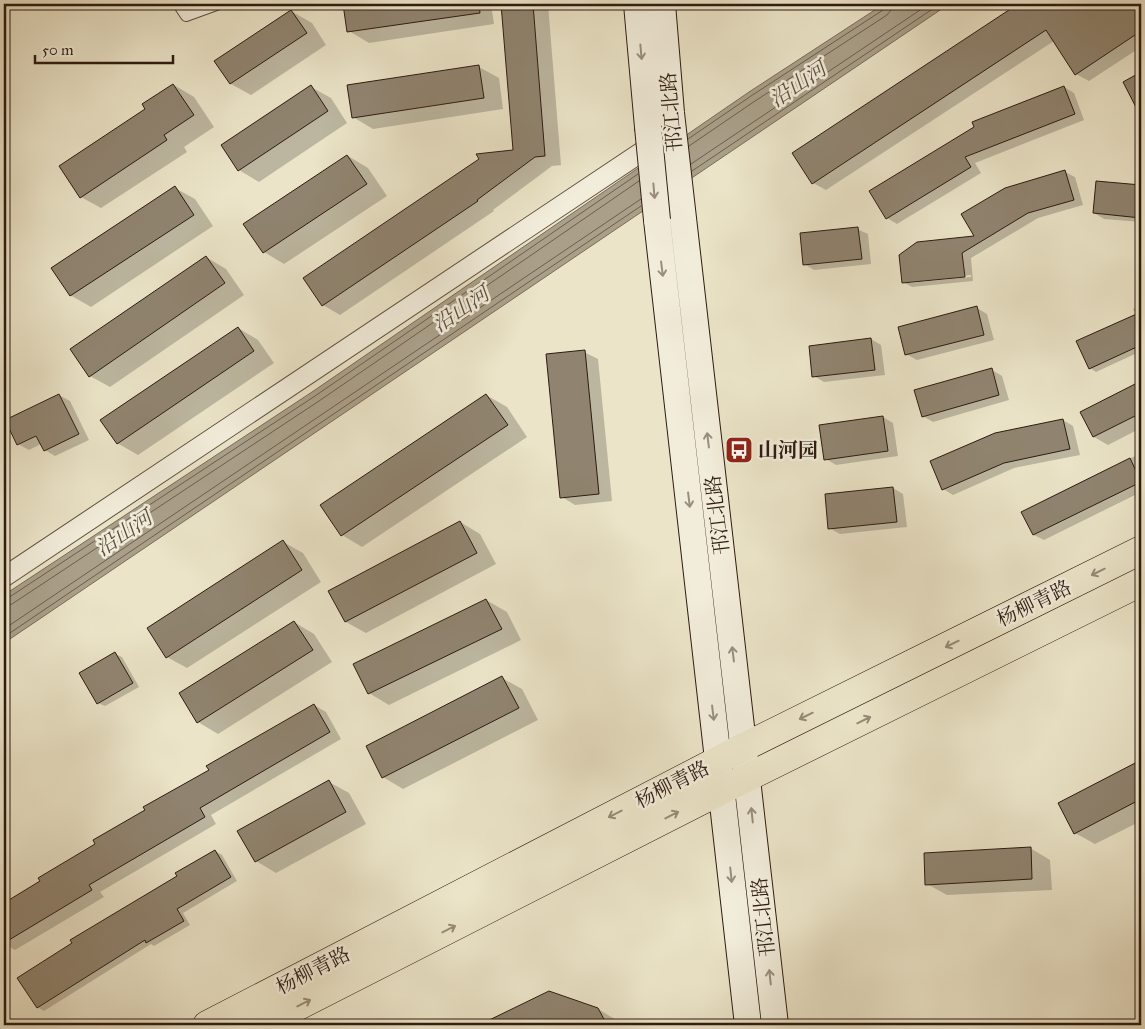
<svg xmlns="http://www.w3.org/2000/svg" width="1145" height="1029" font-family="'IM FELL Great Primer','Noto Serif SC',serif">
	<rect width="100%" height="100%" fill="#ebe4c8"/>
	<filter id="stains"><feTurbulence type="fractalNoise" baseFrequency=".004" numOctaves="4"/><feColorMatrix values="0 0 0 0 .2 0 0 0 0 .09 0 0 0 0 .02 0 0 0 .5 -.17"/></filter>
	<radialGradient id="worn" r=".72"><stop offset=".6" stop-color="#630" stop-opacity="0"/><stop offset="1" stop-color="#630" stop-opacity=".3"/></radialGradient>
	<!-- water -->
	<path fill="#aaa08a" stroke="#786b5a" d="M884,4h65l-945,639v-48l308,-203 437,-300z"/>
	<!-- shadow -->
	<path fill="#0003" fill-rule="evenodd" d="M345,4h146l3,20 -125,19 -20,-12z
		M502,4h46l13,161 -9,1 -59,44 1,1 -154,104 -17,-10 191,-154z
		M1020,4h121v43l-52,34 -13,-7 -22,-33 -228,149 -13,-7 -19,-29z
		M291,11l21,12 14,22 -75,50 -20,-11z
		M479,67l20,11 4,31 -130,20 -20,-12z
		M174,85l20,12 20,30 -30,20 3,5 -86,56 -20,-11 66,-88z
		M311,87l20,11 16,25 -88,59 -20,-12z
		M1064,87l10,6 10,27 -109,43 6,10 -84,51 -10,-6 89,-91z
		M348,156l20,12 19,28 -103,68 -20,-12z
		M1065,172l10,5 8,28 -45,13 -67,40 2,23 -61,6 -9,-5 74,-45zM971,275v2l-61,6v-2z
		M1097,182l44,5v35l-37,-3 -10,-6z
		M175,188l20,11 18,27 -122,81 -21,-12z
		M857,229l11,5 3,30 -57,6 -10,-6z
		M1141,239v10l-4,-7z
		M206,257l20,12 18,26 -134,92 -20,-11z
		M1141,304v44l-5,3 1,2 -41,19 -6,-4 47,-53 -4,-6z
		M977,308l10,6 7,26 -77,20 -11,-6z
		M238,328l20,12 16,23 -136,92 -21,-12z
		M871,339l10,6 4,30 -61,7 -10,-6z
		M584,352l14,7 14,142 -37,4 -13,-8z
		M992,370l10,6 7,24 -76,22 -10,-6z
		M1141,383v45l-33,17 -14,-8 -12,-24z
		M59,395l11,6 19,39 -34,16 -10,-6 -4,-6 -12,6 -11,-6z
		M486,395l21,12 20,30 -165,110 -20,-12 -20,-30z
		M883,417l10,6 5,33 -62,9 -10,-6z
		M1063,420l10,6 7,29 -66,13 -61,27 -10,-6z
		M1141,453v39l-97,48 -10,-5 -11,-23z
		M893,488l10,6 4,33 -67,7 -11,-6z
		M460,522l20,12 16,30 -130,69 -20,-11 -16,-31z
		M283,542l20,11 18,29 -134,86 -20,-11z
		M486,600l21,12 14,28 -132,65 -20,-12z
		M294,622l20,12 18,28 -114,72 -20,-12z
		M115,654l7,3 17,30 -34,19 -7,-3z
		M502,678l20,11 16,31 -135,69 -20,-12z
		M314,705l12,7 15,27 -130,76 5,9 -116,68 4,5 -89,53 -11,-6v-40l37,-23 105,-71z
		M1141,762v59l-46,23 -20,-11 -15,-29z
		M329,782l20,11 17,31 -90,49 -20,-12z
		M1030,848l20,12 2,30 -105,5 -20,-11z
		M215,851l7,4 15,26 -54,32 7,12 -36,21 -3,-2 -107,67 -7,-4 37,-63z
		M549,993l49,16 20,12 3,4h-139z"/>
	<g fill="none" stroke-linecap="round" stroke-linejoin="round">
		<!-- shore -->
		<path stroke="#6c5e4e" stroke-width="1" d="M688,139l63,-43 132,-86 2,-6
			M689,146l66,-45 132,-86 4,-5 1,-6
			M691,164l238,-160
			M692,171l248,-167
			M4,599l4,-1 307,-202 323,-222
			M4,606l8,-2 307,-203 320,-220
			M4,629l637,-430
			M4,637l637,-431"/>
	</g>
	<!-- building -->
	<path fill="#908470" stroke="#2d1b11" d="M343,4h136l1,9 -133,19z
		M501,4h32l12,152 -10,1 -58,43 1,1 -156,105 -19,-28 176,-119 -3,-5 37,-4z
		M1018,4h123v27l-66,44 -29,-45 -234,154 -20,-31z
		M291,10l16,23 -77,51 -16,-23z
		M479,65l5,33 -132,20 -5,-33z
		M1141,72v45l-18,-35z
		M173,84l21,31 -30,20 3,5 -87,58 -21,-32 86,-57 -3,-5z
		M311,85l17,26 -90,60 -17,-26z
		M1064,86l11,28 -110,43 6,10 -85,52 -17,-28 105,-64 -2,-5z
		M347,155l20,29 -104,69 -20,-29z
		M1065,170l9,30 -46,13 -66,40 3,24 -63,6 -3,-28 18,-13 57,-6 -13,-22 44,-26z
		M1096,181l45,4v33l-48,-5z
		M175,186l19,29 -124,81 -19,-28z
		M858,227l4,32 -59,6 -3,-32z
		M206,256l19,27 -136,94 -19,-28z
		M977,306l7,29 -79,20 -7,-28z
		M1141,312v33l-52,24 -13,-28z
		M238,327l16,24 -137,93 -17,-24z
		M871,338l4,32 -63,7 -3,-31z
		M585,350l14,144 -39,4 -14,-144z
		M992,368l7,27 -77,22 -8,-27z
		M1141,381v32l-48,24 -13,-25z
		M59,394l20,40 -35,17 -8,-15 -19,9 -12,-25z
		M486,394l22,31 -167,111 -21,-31z
		M883,416l5,35 -64,9 -5,-35z
		M1063,419l7,30 -66,14 -62,27 -12,-29 65,-28z
		M1130,458l11,24 -108,53 -12,-23z
		M893,487l4,35 -69,7 -3,-35z
		M460,521l17,32 -132,69 -17,-31z
		M283,540l19,30 -136,88 -19,-30z
		M486,599l16,30 -134,65 -15,-30z
		M294,621l19,29 -116,73 -18,-30z
		M115,652l18,31 -36,21 -18,-31z
		M502,676l17,32 -137,70 -16,-32z
		M314,704l16,28 -130,76 5,9 -116,68 3,5 -88,53v-40l36,-22 -2,-3 57,-34 -2,-4 52,-30 -2,-3 66,-37 -3,-4z
		M1141,760v39l-67,35 -16,-31z
		M329,780l17,32 -91,50 -18,-31z
		M1031,847l1,32 -107,6 -1,-32z
		M215,850l16,27 -54,32 7,12 -38,22 -1,-3 -108,68 -20,-30 55,-35 -2,-3 107,-64 -2,-3z
		M549,991l49,17 9,17h-48l-5,-1 -4,1h-71z"/>
	<g fill="none" stroke-linecap="round" stroke-linejoin="round">
		<defs>
			<path id="service" d="M178,4l8,12 33,-12"/>
			<path id="minor" d="M4,577l654,-436"/>
			<path id="secondary" d="M637,4l11,123
				M662,4l9,109 104,912
				M657,220l91,805"/>
			<path id="primary" d="M207,1025l537,-278 397,-197
				M261,1025l461,-235 419,-208"/>
		</defs>
		<!-- service casing -->
		<use href="#service" stroke="#5c4d3f" stroke-width="12"/>
		<!-- minor casing -->
		<use href="#minor" stroke="#5c4d3f" stroke-width="21"/>
		<!-- secondary casing -->
		<use href="#secondary" stroke="#2d1b11" stroke-width="28"/>
		<!-- primary casing -->
		<use href="#primary" stroke="#2d1b11" stroke-width="29"/>
		<!-- service -->
		<use href="#service" stroke="#f2eddb" stroke-width="10"/>
		<!-- minor -->
		<use href="#minor" stroke="#f2eddb" stroke-width="19"/>
		<!-- secondary -->
		<use href="#secondary" stroke="#f2eddb" stroke-width="26"/>
		<!-- primary -->
		<use href="#primary" stroke="#ebe4c8" stroke-width="28"/>
		<defs>
			<path id="secondary-bridge" d="M648,127l9,93"/>
		</defs>
		<!-- secondary-bridge casing -->
		<use href="#secondary-bridge" stroke="#2d1b11" stroke-width="28" stroke-linecap="butt"/>
		<!-- secondary-bridge -->
		<use href="#secondary-bridge" stroke="#f2eddb" stroke-width="26"/>
	</g>
	<!-- one-way arrows -->
	<defs><path id="oneway-shaft" d="M-6 0H5M1.5-3L5.5 0L1.5 3" fill="none" stroke-width="1.6" stroke-linecap="round" stroke-linejoin="round" transform="scale(1.25)"/></defs>
	<g stroke="#998e80">
		<use href="#oneway-shaft" transform="translate(641 52) rotate(85)"/>
		<use href="#oneway-shaft" transform="translate(654 191) rotate(85)"/>
		<use href="#oneway-shaft" transform="translate(662 269) rotate(83)"/>
		<use href="#oneway-shaft" transform="translate(708 440) rotate(-97)"/>
		<use href="#oneway-shaft" transform="translate(689 500) rotate(83)"/>
		<use href="#oneway-shaft" transform="translate(733 654) rotate(-97)"/>
		<use href="#oneway-shaft" transform="translate(713 713) rotate(83)"/>
		<use href="#oneway-shaft" transform="translate(752 815) rotate(-96)"/>
		<use href="#oneway-shaft" transform="translate(731 875) rotate(84)"/>
		<use href="#oneway-shaft" transform="translate(770 977) rotate(-96)"/>
	</g>
	<g stroke="#968a76">
		<use href="#oneway-shaft" transform="translate(1098 572) rotate(154)"/>
		<use href="#oneway-shaft" transform="translate(952 644) rotate(154)"/>
		<use href="#oneway-shaft" transform="translate(806 716) rotate(154)"/>
		<use href="#oneway-shaft" transform="translate(864 720) rotate(-26)"/>
		<use href="#oneway-shaft" transform="translate(615 814) rotate(153)"/>
		<use href="#oneway-shaft" transform="translate(672 815) rotate(-27)"/>
		<use href="#oneway-shaft" transform="translate(449 929) rotate(-27)"/>
		<use href="#oneway-shaft" transform="translate(304 1003) rotate(-27)"/>
	</g>
	<!-- icons -->
	<defs>
		<symbol id="bus-square" viewBox="-11 -11 22 22"><rect x="-9" y="-9" width="18" height="18" rx="4" fill="#8f2418" stroke="#f2eddb"/><path d="M-5-6H5V4H4V6H2V4H-2V6H-4V4H-5ZM-3.5-4V0h7V-4ZM-3.5 1.2v1.5H-2V1.2ZM2 1.2v1.5H3.5V1.2Z" fill="#fff"/></symbol>
	</defs>
	<g fill-rule="evenodd">
		<use href="#bus-square" x="723" y="434" width="32" height="32"/>
	</g>
	<g text-anchor="middle" stroke-width="5" stroke-linejoin="round" paint-order="stroke">
		<!-- street labels -->
		<g font-size="20" fill="#2d1b11" stroke="#f2eddb">
			<text transform="translate(671 112) rotate(-95)" y="7">邗江北路</text>
			<text transform="translate(717 515) rotate(-97)" y="7">邗江北路</text>
			<text transform="translate(1034 603) rotate(-26)" y="7">杨柳青路</text>
			<text transform="translate(672 784) rotate(-27)" y="7">杨柳青路</text>
			<text transform="translate(763 917) rotate(-96)" y="7">邗江北路</text>
			<text transform="translate(313 970) rotate(-27)" y="7">杨柳青路</text>
		</g>
		<!-- poi labels -->
		<g font-size="20" font-weight="bold" fill="#2d1b11" stroke="#f2eddb" text-anchor="start">
			<text x="758" y="457">山河园</text>
		</g>
		<!-- water labels -->
		<g font-size="21" font-style="italic" fill="#5f5041" stroke="#f2eddb">
			<text transform="translate(798 84) rotate(-34)" y="7">沿山河</text>
			<text transform="translate(461 309) rotate(-34)" y="7">沿山河</text>
			<text transform="translate(124 533) rotate(-34)" y="7">沿山河</text>
		</g>
	</g>
	<!-- margin -->
	<rect width="1145" height="1029" fill="none" stroke="#ebe4c8" stroke-width="20"/>
	<rect x="5" y="5" width="1135" height="1019" fill="none" stroke="#2d1b11" stroke-width="2.5"/>
	<rect x="10" y="10" width="1125" height="1009" fill="none" stroke="#2d1b11"/>
	<!-- scale -->
	<path d="M35 55v8h138v-8" fill="none" stroke="#2d1b11" stroke-width="2.5"/>
	<text x="42" y="55" font-size="15" fill="#2d1b11" stroke="#f2eddb" stroke-width="4" paint-order="stroke">50 m</text>
	<rect width="100%" height="100%" filter="url(#stains)"/>
	<rect width="100%" height="100%" fill="url(#worn)"/>
</svg>
